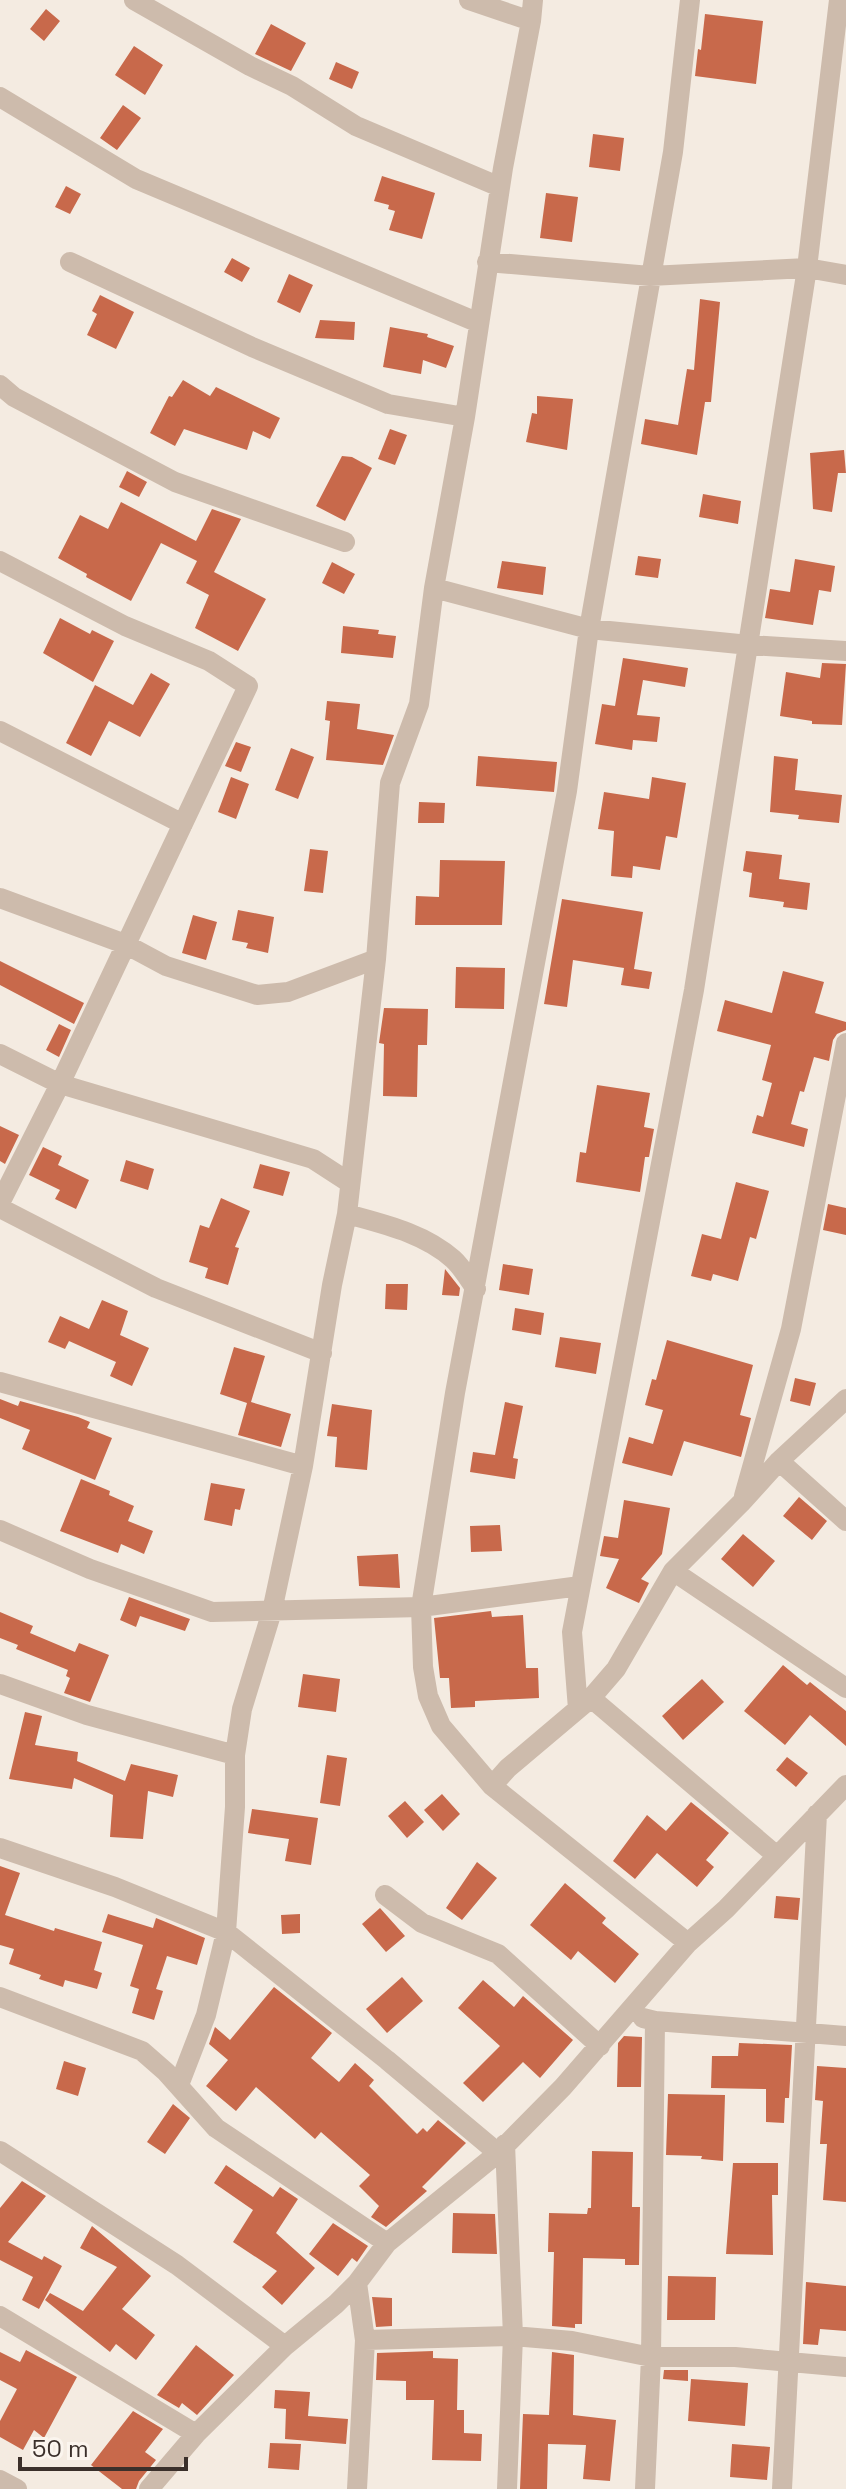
<svg xmlns="http://www.w3.org/2000/svg" width="846" height="2489" font-family="'Space Grotesk',sans-serif">
	<rect width="100%" height="100%" fill="#f4ebe1"/>
	<!-- building -->
	<path fill="#c8694b" d="M46,9l14,12 -16,20 -14,-12z
		M705,14l58,7 -7,63 -61,-8 3,-27 3,1z
		M271,24l35,19 -15,28 -36,-17z
		M134,46l29,19 -18,30 -30,-20z
		M336,62l23,10 -7,17 -23,-10z
		M123,105l18,13 -24,32 -17,-12z
		M593,134l31,4 -4,33 -31,-4z
		M382,176l53,17 -13,46 -33,-9 6,-19 -7,-2 1,-4 -15,-4z
		M66,186l15,8 -11,20 -15,-7z
		M546,193l32,4 -6,45 -32,-4z
		M232,258l18,10 -8,14 -18,-10z
		M289,274l24,11 -13,28 -23,-11z
		M100,295l34,17 -18,37 -29,-14 10,-21 -5,-3z
		M700,299l20,3 -9,100h-6l-8,53 -56,-11 4,-25 33,6 9,-56 7,1z
		M320,320l35,2 -1,18 -39,-2z
		M390,327l38,7 -1,3 27,9 -8,22 -23,-8 -2,14 -38,-7z
		M183,380l27,16 6,-9 64,31 -10,21 -17,-8 -6,19 -63,-21 -9,17 -25,-13 19,-37 3,1z
		M537,396l36,3 -6,51 -41,-8 6,-29 5,1z
		M390,429l17,6 -12,30 -17,-6z
		M844,450l2,23h-8l-6,39 -19,-3 -3,-56z
		M342,456l10,1 20,11 -27,53 -29,-15z
		M127,471l20,11 -8,15 -20,-10z
		M703,494l38,7 -3,23 -39,-7z
		M121,502l75,39 16,-32 29,10 -27,53 52,27 -28,52 -43,-23 14,-33 -23,-12 11,-22 -36,-18 -30,58 -45,-24 1,-3 -29,-16 22,-43 28,14z
		M638,556l23,3 -3,19 -23,-3z
		M795,559l40,7 -4,26 -12,-2 -6,35 -48,-7 5,-29 20,3z
		M502,561l44,6 -3,28 -46,-7z
		M332,562l23,12 -11,20 -22,-11z
		M60,618l30,16 2,-4 22,11 -21,41 -50,-29z
		M343,626l36,4 -1,4 18,2 -3,22 -52,-5z
		M623,658l65,10 -3,19 -42,-7 -6,35 23,2 -3,25 -24,-2 -1,10 -37,-6 7,-40 13,2z
		M822,663l24,1 -4,61 -30,-1v-3l-32,-5 6,-44 34,6z
		M151,673l19,11 -30,53 -31,-16 -18,35 -25,-13 29,-58 38,20z
		M327,701l33,3 -3,25 37,6 -11,30 -57,-5 4,-39 -5,-1z
		M236,742l15,5 -10,25 -16,-6z
		M291,748l23,9 -16,42 -23,-9z
		M478,756l79,6 -3,30 -78,-6z
		M774,756l24,3 -3,31 47,5 -3,28 -41,-4 1,-4 -29,-3z
		M231,777l18,7 -13,35 -18,-7z
		M652,777l34,6 -9,55 -11,-2 -6,34 -27,-4 -1,12 -21,-2 3,-45 -16,-2 6,-37 45,7z
		M419,802l26,1 -1,20h-26z
		M310,849l18,2 -5,42 -19,-2z
		M746,851l36,4 -3,24 31,4 -3,27 -24,-3 1,-5 -35,-5 3,-24 -9,-2z
		M440,860l65,1 -3,64h-87l1,-29 23,1z
		M562,899l81,13 -9,57 18,3 -3,17 -28,-4 3,-17 -51,-8 -6,47 -23,-3z
		M238,910l36,7 -6,36 -22,-5 2,-5 -16,-3z
		M193,915l24,7 -11,38 -24,-7z
		M0,961l84,42 -10,21 -74,-39z
		M456,967l49,1 -1,41 -49,-1z
		M783,971l41,11 -9,31 31,9v8l-9,4 -4,6 -4,21 -15,-4 -10,35 -4,-1 -9,33 17,5 -4,18 -52,-14 5,-18 6,2 9,-34 -10,-3 9,-35 -54,-14 8,-31 47,13z
		M384,1008l44,1 -1,36h-9l-1,52 -34,-1 1,-52 -5,-1z
		M59,1024l12,6 -12,27 -13,-7z
		M597,1085l53,8 -6,34 10,2 -5,28h-4l-5,35 -64,-10 4,-30 6,1z
		M0,1126l19,9 -14,29 -5,-3z
		M43,1147l19,9 -4,9 31,15 -13,29 -21,-10 5,-9 -31,-15z
		M126,1160l28,9 -6,21 -28,-9z
		M260,1164l30,8 -7,24 -30,-8z
		M736,1182l33,9 -13,48 -6,-2 -12,44 -25,-7 -2,7 -20,-5 11,-42 19,5z
		M221,1198l29,13 -15,36 4,1 -11,37 -23,-7 3,-10 -19,-6 11,-37 9,3z
		M828,1204l18,4v27l-23,-5z
		M503,1264l30,5 -4,26 -30,-5z
		M445,1269l15,19 -1,8 -17,-1z
		M386,1284h22l-1,26 -22,-1z
		M102,1300l26,11 -8,24 29,13 -17,38 -22,-10 6,-14 -47,-21 -4,8 -17,-7 12,-26 29,13z
		M515,1308l29,5 -3,22 -29,-5z
		M560,1337l41,6 -5,31 -41,-7z
		M667,1340l86,25 -13,50 11,3 -10,39 -57,-16 -12,35 -50,-13 7,-26 24,7 10,-34 -18,-5 7,-26 4,1z
		M234,1347l31,9 -14,46 40,12 -10,33 -43,-12 9,-32 -27,-9z
		M795,1378l21,5 -6,23 -20,-5z
		M0,1399l18,7 2,-5 58,16 12,5 -3,6 25,10 -17,42 -73,-31 8,-19 -30,-12z
		M505,1402l18,4 -10,52 5,1 -3,20 -45,-7 3,-20 22,3z
		M332,1404l40,6 -5,60 -32,-3 2,-30 -10,-1z
		M81,1479l29,12 -1,4 25,11 -6,15 25,10 -9,23 -23,-10 -3,9 -58,-22z
		M211,1483l34,6 -5,21 -5,-1 -3,17 -28,-6z
		M799,1497l28,24 -15,19 -29,-24z
		M624,1500l46,8 -8,46 -21,25 8,4 -10,20 -33,-15 13,-29 -19,-3 4,-20 14,2z
		M500,1525l2,26 -31,1 -1,-26z
		M743,1534l32,27 -22,26 -32,-28z
		M398,1554l2,34 -41,-2 -2,-30z
		M129,1597l61,22 -5,12 -45,-15 -4,11 -16,-7z
		M491,1611l1,6 31,-2 3,53h12l1,30 -64,3v6l-24,1 -2,-30h-9l-6,-60z
		M0,1612l33,14 -3,7 45,19 4,-9 30,12 -19,47 -26,-9 6,-15 -4,-2 2,-6 -52,-21 2,-4 -18,-7z
		M783,1665l24,20 3,-3 36,29v35l-36,-31 -25,30 -41,-34z
		M303,1674l37,5 -4,33 -38,-5z
		M702,1679l22,23 -41,38 -21,-24z
		M25,1712l17,4 -7,29 43,7 -1,9 48,20 6,-17 47,11 -5,22 -25,-6 -5,48 -33,-2 3,-42 -39,-17 -2,11 -63,-10z
		M327,1755l20,3 -7,48 -20,-3z
		M787,1757l21,16 -12,14 -20,-17z
		M442,1794l18,20 -17,17 -19,-21z
		M405,1801l19,21 -17,16 -19,-22z
		M691,1802l38,31 -23,27 8,7 -17,20 -40,-34 -22,26 -22,-18 34,-46 19,16z
		M252,1809l66,9 -7,47 -26,-4 4,-22 -41,-6z
		M477,1862l20,16 -35,42 -16,-12z
		M0,1866l20,7 -15,42 49,16 1,-3 47,14 -8,28 8,3 -5,16 -32,-9 -2,7 -24,-8 2,-4 -32,-11 5,-15 -14,-4z
		M565,1883l41,35 -4,5 37,31 -24,29 -37,-32 -7,9 -41,-35z
		M776,1896l24,2 -2,22 -24,-2z
		M380,1908l25,28 -19,16 -24,-28z
		M108,1914l45,14 3,-10 49,20 -8,27 -30,-9 -11,33 7,2 -9,29 -22,-7 7,-24 -9,-3 13,-41 -41,-13z
		M300,1914v19l-18,1 -1,-19z
		M402,1977l21,24 -36,32 -21,-24z
		M483,1980l31,27 9,-11 50,44 -33,38 -17,-16 -40,40 -20,-19 37,-37 -42,-38z
		M274,1987l58,46 -21,25 28,24 16,-19 19,17 -5,6 48,48 6,-6 4,4 11,-12 28,23 -44,44 5,4 -41,36 -15,-10 8,-11 -20,-20 11,-11 -49,-43 -6,7 -59,-52 -20,24 -30,-25 22,-26 -19,-16 6,-17 15,13z
		M624,2036l18,1 -1,50h-24l1,-44z
		M739,2043l53,2 -3,53h-4l-1,25 -18,-1v-33l-55,-1 1,-32h26z
		M64,2061l22,7 -8,28 -22,-7z
		M817,2066l29,2v134l-23,-2 4,-56h-7l3,-43 -8,-1z
		M668,2094l57,1 -2,66 -22,-2 1,-3 -36,-1z
		M173,2104l17,14 -25,36 -18,-12z
		M592,2151l41,1 -1,55h8l-1,58h-14v-6l-42,-1 -1,66h-7v4l-23,-2 2,-74h-6l1,-39 38,1 1,-6h3z
		M733,2163h45v32h-6l1,60 -47,-1z
		M226,2165l47,32 7,-10 18,12 -22,34 39,35 -33,37 -20,-18 15,-16 -44,-29 20,-32 -39,-27z
		M22,2181l24,15 -38,46 34,18 2,-4 18,10 -23,43 -17,-9 11,-23 -33,-17v-52z
		M453,2213l42,1 2,40 -45,-1z
		M333,2223l35,23 -11,16 -5,-4 -14,18 -29,-22z
		M92,2226l59,50 -29,33 33,26 -19,25 -20,-16 -6,8 -65,-52 5,-7 33,18 34,-44 -37,-19z
		M668,2276l48,1 -1,43h-48z
		M806,2282l40,4v45l-26,-2 -2,16 -15,-1z
		M372,2297l20,1v28l-16,1z
		M196,2345l38,30 -37,40 -15,-12 -3,5 -22,-13z
		M26,2350l51,27 -33,61 -10,-8 -11,20 -23,-13v-16l17,-32 -17,-9v-28l20,10z
		M433,2351v7l25,1 -1,51h7v23l18,1 -1,27 -49,-1 2,-60h-28v-19l-30,-1 1,-27z
		M552,2352l22,3 -1,60 43,5 -6,61 -27,-2 3,-34 -38,-1 -1,45h-27l3,-75 26,1z
		M664,2370h24v11l-25,-2z
		M691,2379l57,4 -3,43 -57,-5z
		M275,2390l35,2 -2,24 40,3 -2,25 -61,-5 1,-30 -12,-1z
		M133,2411l30,18 -18,23 11,8 -17,21 -3,8h-14l-31,-24z
		M270,2443l31,1 -2,26 -31,-2z
		M732,2444l38,3 -3,33 -37,-3z"/>
	<g fill="none" stroke-linecap="round" stroke-linejoin="round">
		<!-- minor -->
		<path stroke="#cdbbac" stroke-width="20" d="M134,0l116,66 42,20 64,40 144,61
			M469,0l62,21
			M0,97l136,82 343,144
			M70,262l182,85 136,57 77,13
			M487,262l163,14 157,-8 39,7
			M0,385l14,12 161,85 170,60
			M0,561l125,65 84,35 39,25 -188,398 -60,119
			M434,588l155,41 160,16 97,6
			M0,731l183,93
			M0,898l125,46 41,22 91,29 31,-3 88,-33
			M0,1054l60,30 253,75 37,24
			M0,1208l156,80 166,65
			M347,1214c36,10 77,19 106,45 9,8 16,21 23,30
			M0,1382l303,84
			M779,1461l67,60
			M744,1496l47,-167 55,-286
			M0,1530l90,39 122,43 209,-5 159,-21
			M673,1571l173,117
			M0,1684l87,31 148,40
			M591,1698l186,158
			M578,1709l-6,-77 122,-642 113,-722 32,-268
			M492,1786l16,-18 83,-70 25,-29 57,-98 68,-68 38,-42 67,-62
			M0,1848l115,39 111,45 161,128 111,93
			M385,1895l37,28 76,31 102,92
			M688,1943l-196,-157 -51,-60 -13,-30 -5,-29 -2,-60 34,-214 112,-602 22,-162 84,-477 17,-152
			M0,1997l142,54 24,21 50,56 171,115
			M643,2018l12,3 191,15
			M179,2085l27,-70 20,-83 9,-125v-52l7,-46 30,-98 31,-145 29,-181 15,-71 29,-255 14,-176 29,-79 15,-116 31,-171 38,-249 28,-147 2,-21
			M505,2144l8,192 -6,153
			M0,2151l177,114 108,81
			M0,2316l196,118
			M365,2340l148,-4 59,5 79,16h84l111,10
			M0,2480l17,9
			M149,2489l47,-55 89,-88 51,-42 21,-21 30,-40 111,-90 65,-66 125,-144 38,-34 120,-124
			M357,2489l8,-149 -8,-57
			M645,2489l6,-132 4,-336
			M782,2489l35,-675"/>
	</g>
	<!-- scale -->
	<path d="M20 2457v12h166v-12" fill="none" stroke="#3b302b" stroke-width="4"/>
	<text x="32" y="2457" font-size="24" fill="#3b302b" stroke="#fbf5ee" stroke-width="6" paint-order="stroke">50 m</text>
</svg>
